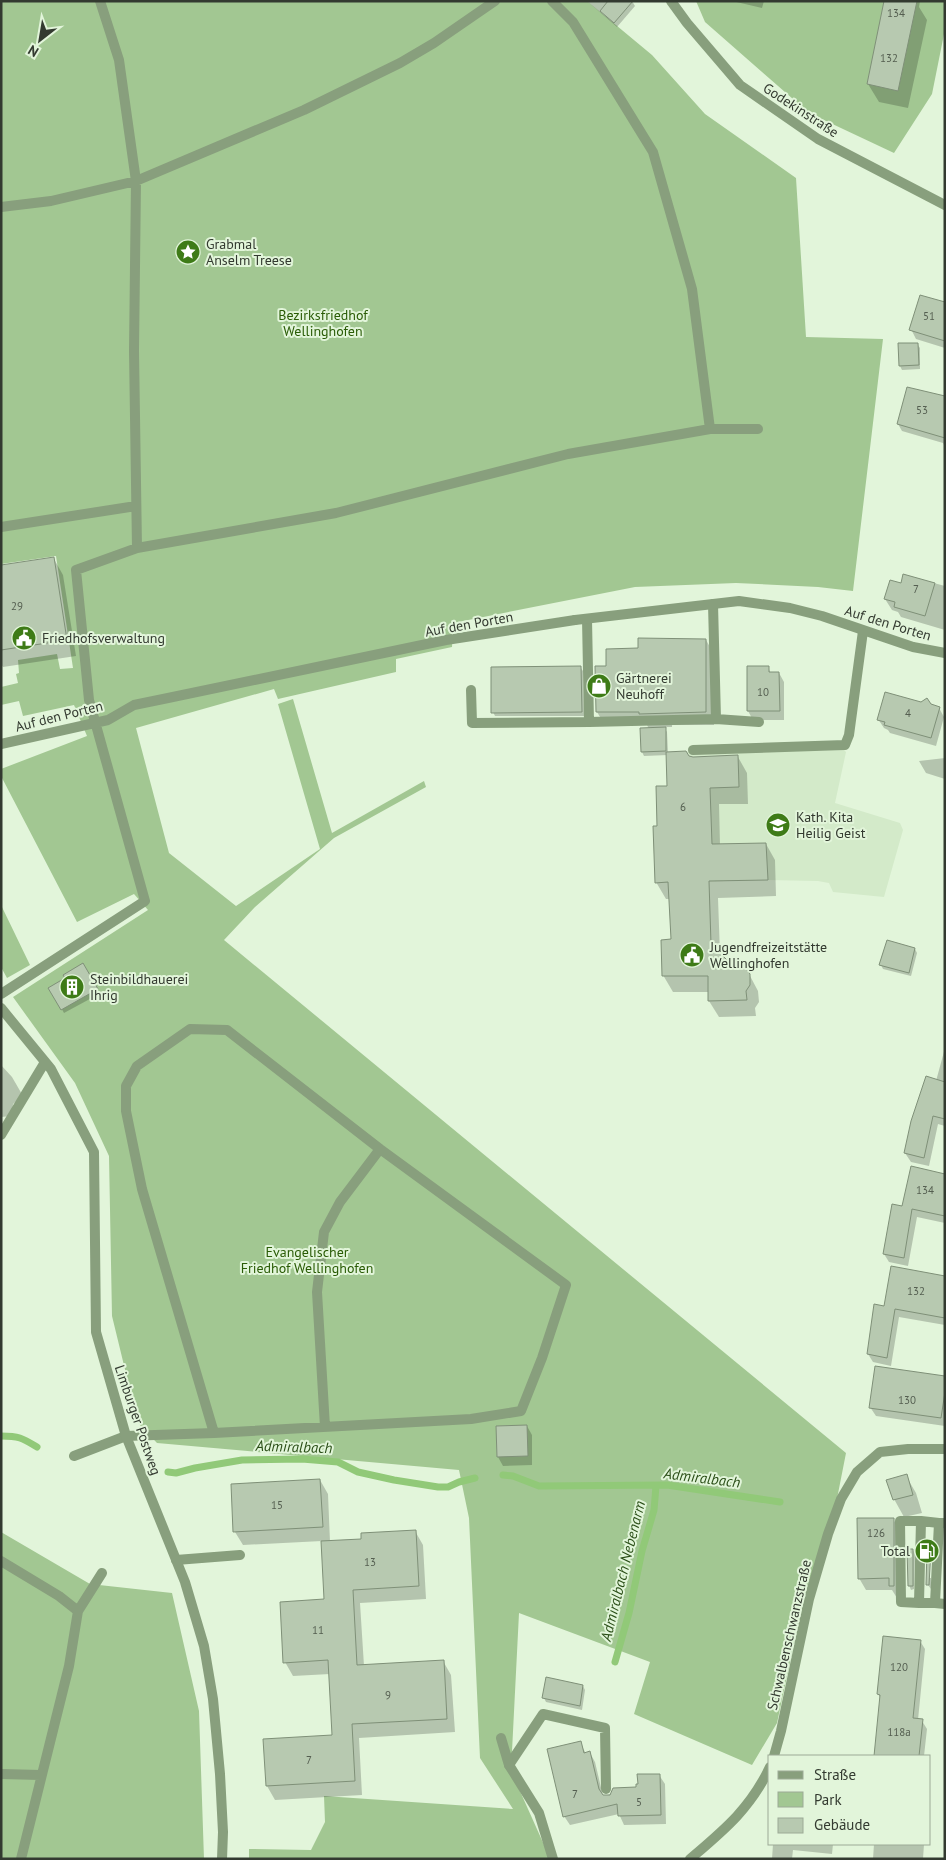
<svg xmlns="http://www.w3.org/2000/svg" width="946" height="1860" font-family="'PT Sans',sans-serif">
	<rect width="100%" height="100%" fill="#e2f5da"/>
	<!-- built -->
	<path fill="#d3eac9" d="M738,750l1,2 105,-2 2,2 -11,51 65,20 3,7 -19,67 -51,-5 -4,-9 -11,-2 -50,-1 -113,3 -2,-57h4l-1,-40h11l11,-34z"/>
	<!-- green -->
	<path fill="#a2c792" d="M1,1h586l65,54 53,59 91,64 10,159 77,2 -30,252 -35,-4 -82,-4 -101,4 -182,36 -1,24 -56,12v13l-118,27 -4,-10 -138,39 33,125 67,53 84,-57 -42,-145 15,-5 39,134 92,-52 2,6 -92,51 -79,69 -31,33 622,513 -12,61 -30,82 -27,127 -25,42 -118,-51 16,-52 -131,-49 -8,158 38,85 -1,3h-299v-10l62,1 14,-28 -1,-26 189,13 -33,-51 -11,-240 -10,-48 -302,-27 -19,-20 -26,-107 -3,-160 -34,-73 -62,-86 135,-87 -14,-16 -57,28 -76,-146v-7l86,-33 -13,-31 -51,11 -4,-15 -18,4v-18l17,-4 -2,-9 3,-1 -1,-13 39,-6 3,15 13,-1 -17,-112 -55,8z
		M696,1h249v28l-13,65 -38,59 -85,-40 -104,-91z
		M1,905l29,60 -23,13 -6,-11z
		M1,1532l89,52 82,9 27,118 5,148h-203z"/>
	<!-- shadow -->
	<path fill="#0003" d="M587,1h45l3,5 -18,21z
		M732,1h32l-2,7z
		M886,1h34l-1,6 8,13 -19,88 -29,-6 -11,-18z
		M945,304v44l-29,-9 -5,-10z
		M917,344l3,4v21l-18,1 -2,-4z
		M945,397v50l-2,-4 -41,-12 -4,-7z
		M54,559l9,16 13,81 -73,11 -2,-3v-98z
		M904,575l41,11v44l-44,-13 -3,-5 -6,-2 -7,-11 16,-15z
		M706,640l8,14v71h-42v2h-8l3,5 1,21 25,5 45,-1 9,16 1,31h-29l1,41 46,-1 9,16 1,36 -58,2 2,56 13,13 16,7 9,17 1,11 -4,6 1,8 -37,1 -10,-16v-9h-36l-10,-17 10,-35 -2,-41h-5l-10,-17 2,-55 10,-40v-32l-24,1 -2,-4 7,-23 -2,-4h-42l-8,-13 11,-45 31,-17z
		M580,667l3,4 1,45h-89l-2,-4z
		M768,667l3,7 8,-1 5,9v38h-31l-5,-9v-43z
		M939,708l5,9 -8,29 -46,-13 -2,-3 -4,-2 -6,-9z
		M945,758v21l-19,-6 -7,-12z
		M915,949l2,4 -6,23 -28,-7 -2,-4z
		M83,965l16,29 -35,19 -14,-25 16,-9z
		M945,1048v78l-7,-2 -9,42 -18,-4 -6,-9 31,-72z
		M1,1065l11,12 11,19 -10,8 -1,12 -11,1z
		M945,1175v48l-28,-6 -9,49 -19,-4 -5,-8 19,-46z
		M945,1277v48l-46,-8 -8,49 -18,-4 -5,-8 17,-46z
		M945,1378v48l-69,-10 -6,-9z
		M527,1426l5,9v30l-29,1 -5,-9z
		M906,1476l10,17 6,20 -18,4 -10,-18z
		M320,1480l8,14 2,48 32,-2 53,-9 8,14 3,54 -66,4 4,63 79,-5 8,14 4,57 -96,6 3,57 -87,5 -8,-14 66,-50 -3,-62 -37,2 -8,-14 41,-62 -4,-59 -79,4 -8,-13z
		M893,1519l7,12 -3,67 -5,-8h-26l-7,-12z
		M913,1550l2,4 -1,35 -3,1 -2,-5z
		M928,1550v28h3l1,-24 -1,35 -3,-4z
		M920,1641l5,8 -7,71 4,1 5,8 -3,27h-49l6,-57 -3,-5z
		M583,1686l2,4 -3,20 -36,-8 -2,-4z
		M580,1742l6,12 4,-1 5,9 8,34 34,-8 22,-13 6,9 1,40 -42,1 -5,-11 -49,11 -6,-9z
		M773,1844h60l-1,10 -39,-4 -1,9h-20z
		M874,1844h50l-1,15h-50z"/>
	<g fill="none" stroke-linecap="round" stroke-linejoin="round">
		<!-- stream -->
		<path stroke="#91c978" stroke-width="7" d="M1,1436c18,0 21,2 36,11
			M168,1472l8,1 19,-5 47,-8 60,-1 36,3 20,10 36,8 44,7h10l11,-5 16,-4
			M503,1475l10,1 26,10 128,-1 113,17
			M615,1662l14,-49 13,-62 12,-41 2,-24"/>
	</g>
	<!-- building -->
	<path fill="#b7c9b0" stroke="#7f9078" d="M608,1h25l-19,22 -14,-12z
		M884,1h33l-19,90 -31,-7z
		M920,295l25,7v39l-36,-11z
		M898,343h20l1,22 -20,1z
		M907,387l38,9v42l-48,-14z
		M54,557l13,83 -66,10v-85z
		M903,574l32,9 -10,33 -31,-9 1,-5 -11,-3 6,-19 11,3z
		M638,638l68,1v73l-67,2v-2h-43l-1,-46h11v-17l32,-1z
		M581,666l1,46 -91,1v-46z
		M747,666h22v6h10l1,39h-33z
		M885,692l36,10 6,-4 4,6 9,3 -9,31 -47,-13 1,-3 -8,-2z
		M666,727v24l-25,1 -1,-24z
		M686,751l3,5 4,1 45,-2 1,32 -29,1 2,56 54,-1 2,37 -59,1 2,63 22,22h11l6,8v11l-4,6 1,9 -39,1v-25h-46l-1,-36 10,-1 -3,-57 -13,1 -2,-57h4l-1,-40h11l-1,-34z
		M887,940l28,8 -6,25 -30,-8z
		M83,963l15,26 -37,21 -13,-22 17,-10 -2,-3z
		M926,1076l19,6v37l-12,-3 -9,42 -20,-5 7,-32z
		M911,1166l34,8v42l-33,-7 -8,49 -21,-4 9,-50 10,2z
		M891,1266l54,10v42l-50,-9 -8,49 -20,-4 7,-50 10,2z
		M875,1366l70,10v16l-4,26 -72,-10z
		M527,1425l1,31 -31,1 -1,-31z
		M907,1474l6,21 -20,5 -7,-20z
		M320,1479l3,48 -90,5 -2,-48z
		M857,1518h37v68h-5v-8l-31,1z
		M416,1530l3,56 -66,4 4,75 87,-5 3,59 -95,5 3,57 -89,5 -3,-47 69,-4 -4,-75 -45,3 -3,-61 44,-3 -3,-58 40,-2v-6z
		M907,1549h6v37h-5z
		M927,1549h4l-2,36h-3z
		M883,1636l38,4 -8,78 10,1 -4,37h-45l6,-61 -3,-1z
		M546,1677l37,8 -3,21 -38,-8z
		M581,1741l3,12 6,-2 9,38 4,6h7l3,-7 23,-1v-3h2l-1,-10h23l1,41 -43,1 -1,-12 -54,13 -16,-68z"/>
	<g fill="none" stroke-linecap="round" stroke-linejoin="round">
		<!-- lane -->
		<path stroke="#889f7d" stroke-width="10" d="M100,1l19,59 17,121 -2,170 3,197
			M552,1l21,21 80,130 39,137 18,140
			M1,207l50,-6 85,-20 168,-71 96,-47 34,-20 61,-42
			M1,527l135,-21
			M713,604l3,115 43,3
			M587,619l2,103 127,-3
			M471,690l1,33 117,-1
			M1,744l107,-24 26,-15 34,-7 278,-58 129,-20
			M693,750l152,-5 4,-10 14,-104
			M1,994l144,-93 -56,-201 -13,-130 61,-22 199,-35 232,-59 142,-25h48
			M190,1029l37,1 153,119 186,136 -24,73 -21,53 -50,8 -257,14 -72,-244 -16,-78v-25l11,-20z
			M325,1427l-8,-135 7,-60 16,-30 40,-53
			M74,1456l52,-20 88,-3
			M944,1523h-5l-4,80 10,1
			M176,1560l64,-5
			M1,1561l58,35 19,15
			M919,1603l-18,-1 -1,-81h21
			M935,1603h-16l2,-82 18,2
			M509,1765l34,-51 62,14 1,61
			M1,1774l40,1
			M21,1859l48,-193 9,-55 24,-38"/>
		<!-- street -->
		<path stroke="#889f7d" stroke-width="10" d="M671,1l16,22 53,62 78,54 127,66
			M575,620l164,-19 51,7 32,8 91,31 32,6
			M1,1008l50,61 43,83 2,180 30,104 59,146 19,64 9,53 7,75 3,58 -1,27
			M1,1135l44,-73
			M501,1738l8,27 30,48 14,46
			M774,1756l7,-25 28,-132 19,-65 13,-35 16,-27 23,-20 28,-3h37
			M690,1859c34,-29 60,-50 80,-92"/>
	</g>
	<!-- icons -->
	<defs>
		<symbol id="sight-disc" viewBox="-11 -11 22 22"><circle r="9.5" fill="#3e7b17" stroke="#e2f5da"/><path d="M0-6L1.8-2.2L6-1.7L2.9 1.2L3.7 5.4L0 3.3L-3.7 5.4L-2.9 1.2L-6-1.7L-1.8-2.2Z" fill="#fff"/></symbol>
		<symbol id="civic-disc" viewBox="-11 -11 22 22"><circle r="9.5" fill="#3e7b17" stroke="#e2f5da"/><path d="M-.6-6.5H3V-4.5H.6V-3L4-1V1h2V6H-6V1h2V-1L-.6-3ZM-1.2 2.5V6h2.4V2.5Z" fill="#fff"/></symbol>
		<symbol id="shop-disc" viewBox="-11 -11 22 22"><circle r="9.5" fill="#3e7b17" stroke="#e2f5da"/><path d="M-5-2.5h2.3a2.7 3.5 0 0 1 5.4 0H5L5.5 6h-11ZM-1.5-2.5h3a1.5 2.3 0 0 0-3 0Z" fill="#fff"/></symbol>
		<symbol id="school-disc" viewBox="-11 -11 22 22"><circle r="9.5" fill="#3e7b17" stroke="#e2f5da"/><path d="M0-5L7-2L0 1L-7-2ZM-4 1L0 2.5L4 1V4Q0 6-4 4Z" fill="#fff"/></symbol>
		<symbol id="building-disc" viewBox="-11 -11 22 22"><circle r="9.5" fill="#3e7b17" stroke="#e2f5da"/><path d="M-4-6H4V6H1V3H-1V6H-4ZM-2.5-4.3h1.7v1.8h-1.7ZM.8-4.3h1.7v1.8H.8ZM-2.5-1h1.7V.8h-1.7ZM.8-1h1.7V.8H.8Z" fill="#fff"/></symbol>
		<symbol id="fuel-disc" viewBox="-11 -11 22 22"><circle r="9.5" fill="#3e7b17" stroke="#e2f5da"/><path d="M-5.5-6h7V0h2V4h1.3V-2.5L3-4.5l.8-.8L6-3V5H2.5V1h-1V6h-7ZM-4.2-4.7v3.2H.2V-4.7Z" fill="#fff"/></symbol>
	</defs>
	<g fill-rule="evenodd">
		<use href="#sight-disc" x="174" y="238" width="28" height="28"/>
		<use href="#civic-disc" x="10" y="624" width="28" height="28"/>
		<use href="#shop-disc" x="585" y="672" width="28" height="28"/>
		<use href="#school-disc" x="764" y="811" width="28" height="28"/>
		<use href="#civic-disc" x="678" y="941" width="28" height="28"/>
		<use href="#building-disc" x="58" y="973" width="28" height="28"/>
		<use href="#fuel-disc" x="913" y="1537" width="28" height="28"/>
	</g>
	<g text-anchor="middle" stroke-width="4" stroke-linejoin="round" paint-order="stroke">
		<!-- number labels -->
		<g font-size="11" fill="#545e50">
			<text x="896" y="17">134</text>
			<text x="889" y="62">132</text>
			<text x="929" y="320">51</text>
			<text x="922" y="414">53</text>
			<text x="916" y="593">7</text>
			<text x="17" y="610">29</text>
			<text x="763" y="696">10</text>
			<text x="908" y="717">4</text>
			<text x="683" y="811">6</text>
			<text x="925" y="1194">134</text>
			<text x="916" y="1295">132</text>
			<text x="907" y="1404">130</text>
			<text x="277" y="1509">15</text>
			<text x="876" y="1537">126</text>
			<text x="370" y="1566">13</text>
			<text x="318" y="1634">11</text>
			<text x="899" y="1671">120</text>
			<text x="388" y="1699">9</text>
			<text x="899" y="1736">118a</text>
			<text x="309" y="1764">7</text>
			<text x="575" y="1798">7</text>
			<text x="639" y="1806">5</text>
		</g>
		<!-- street labels -->
		<g font-size="14" fill="#333a30" stroke="#e2f5da">
			<text transform="translate(801 110) rotate(33)" y="5">Godekinstraße</text>
			<text transform="translate(888 623) rotate(17)" y="5">Auf den Porten</text>
			<text transform="translate(469 624) rotate(-10)" y="5">Auf den Porten</text>
			<text transform="translate(59 716) rotate(-14)" y="5">Auf den Porten</text>
			<text transform="translate(138 1420) rotate(71)" y="5">Limburger Postweg</text>
			<text transform="translate(789 1635) rotate(-77)" y="5">Schwalbenschwanzstraße</text>
		</g>
		<!-- poi labels -->
		<g font-size="14" fill="#333a30" stroke="#e2f5da" text-anchor="start">
			<text x="206" y="249">Grabmal<tspan x="206" dy="16">Anselm Treese</tspan></text>
			<text x="42" y="643">Friedhofsverwaltung</text>
			<text x="616" y="683">Gärtnerei<tspan x="616" dy="16">Neuhoff</tspan></text>
			<text x="796" y="822">Kath. Kita<tspan x="796" dy="16">Heilig Geist</tspan></text>
			<text x="710" y="952">Jugendfreizeitstätte<tspan x="710" dy="16">Wellinghofen</tspan></text>
			<text x="90" y="984">Steinbildhauerei<tspan x="90" dy="16">Ihrig</tspan></text>
			<text x="910" y="1556" text-anchor="end">Total</text>
		</g>
		<!-- park labels -->
		<g font-size="14" fill="#2a5c06" stroke="#e2f5da">
			<text x="323" y="320">Bezirksfriedhof<tspan x="323" dy="16">Wellinghofen</tspan></text>
			<text x="307" y="1257">Evangelischer<tspan x="307" dy="16">Friedhof Wellinghofen</tspan></text>
		</g>
		<!-- water labels -->
		<g font-size="15" font-style="italic" fill="#2a4e17" stroke="#e2f5da">
			<text transform="translate(294 1447) rotate(2)" y="5">Admiralbach</text>
			<text transform="translate(702 1478) rotate(7)" y="5">Admiralbach</text>
			<text transform="translate(623 1571) rotate(-76)" y="5">Admiralbach Nebenarm</text>
		</g>
	</g>
	<!-- border -->
	<rect width="946" height="1860" fill="none" stroke="#333a30" stroke-width="5"/>
	<!-- legend -->
	<rect x="768" y="1755" width="162" height="90" fill="#e2f5da" stroke="#9caa96"/>
	<rect x="778" y="1771" width="25" height="8" fill="#889f7d" stroke="#9caa96"/>
	<text x="814" y="1780" font-size="15" fill="#333a30">Straße</text>
	<rect x="778" y="1792" width="25" height="15" fill="#a2c792" stroke="#9caa96"/>
	<text x="814" y="1805" font-size="15" fill="#333a30">Park</text>
	<rect x="778" y="1818" width="25" height="15" fill="#b7c9b0" stroke="#9caa96"/>
	<text x="814" y="1830" font-size="15" fill="#333a30">Gebäude</text>
	<!-- north arrow -->
	<g transform="translate(40 40) rotate(211)" stroke="#e2f5da" stroke-width="4" paint-order="stroke">
	<path d="M0-4L9 19L0 12L-9 19Z" fill="#333a30"/>
	<text y="-8" font-size="14" font-weight="bold" text-anchor="middle" fill="#333a30">N</text>
	</g>
</svg>
